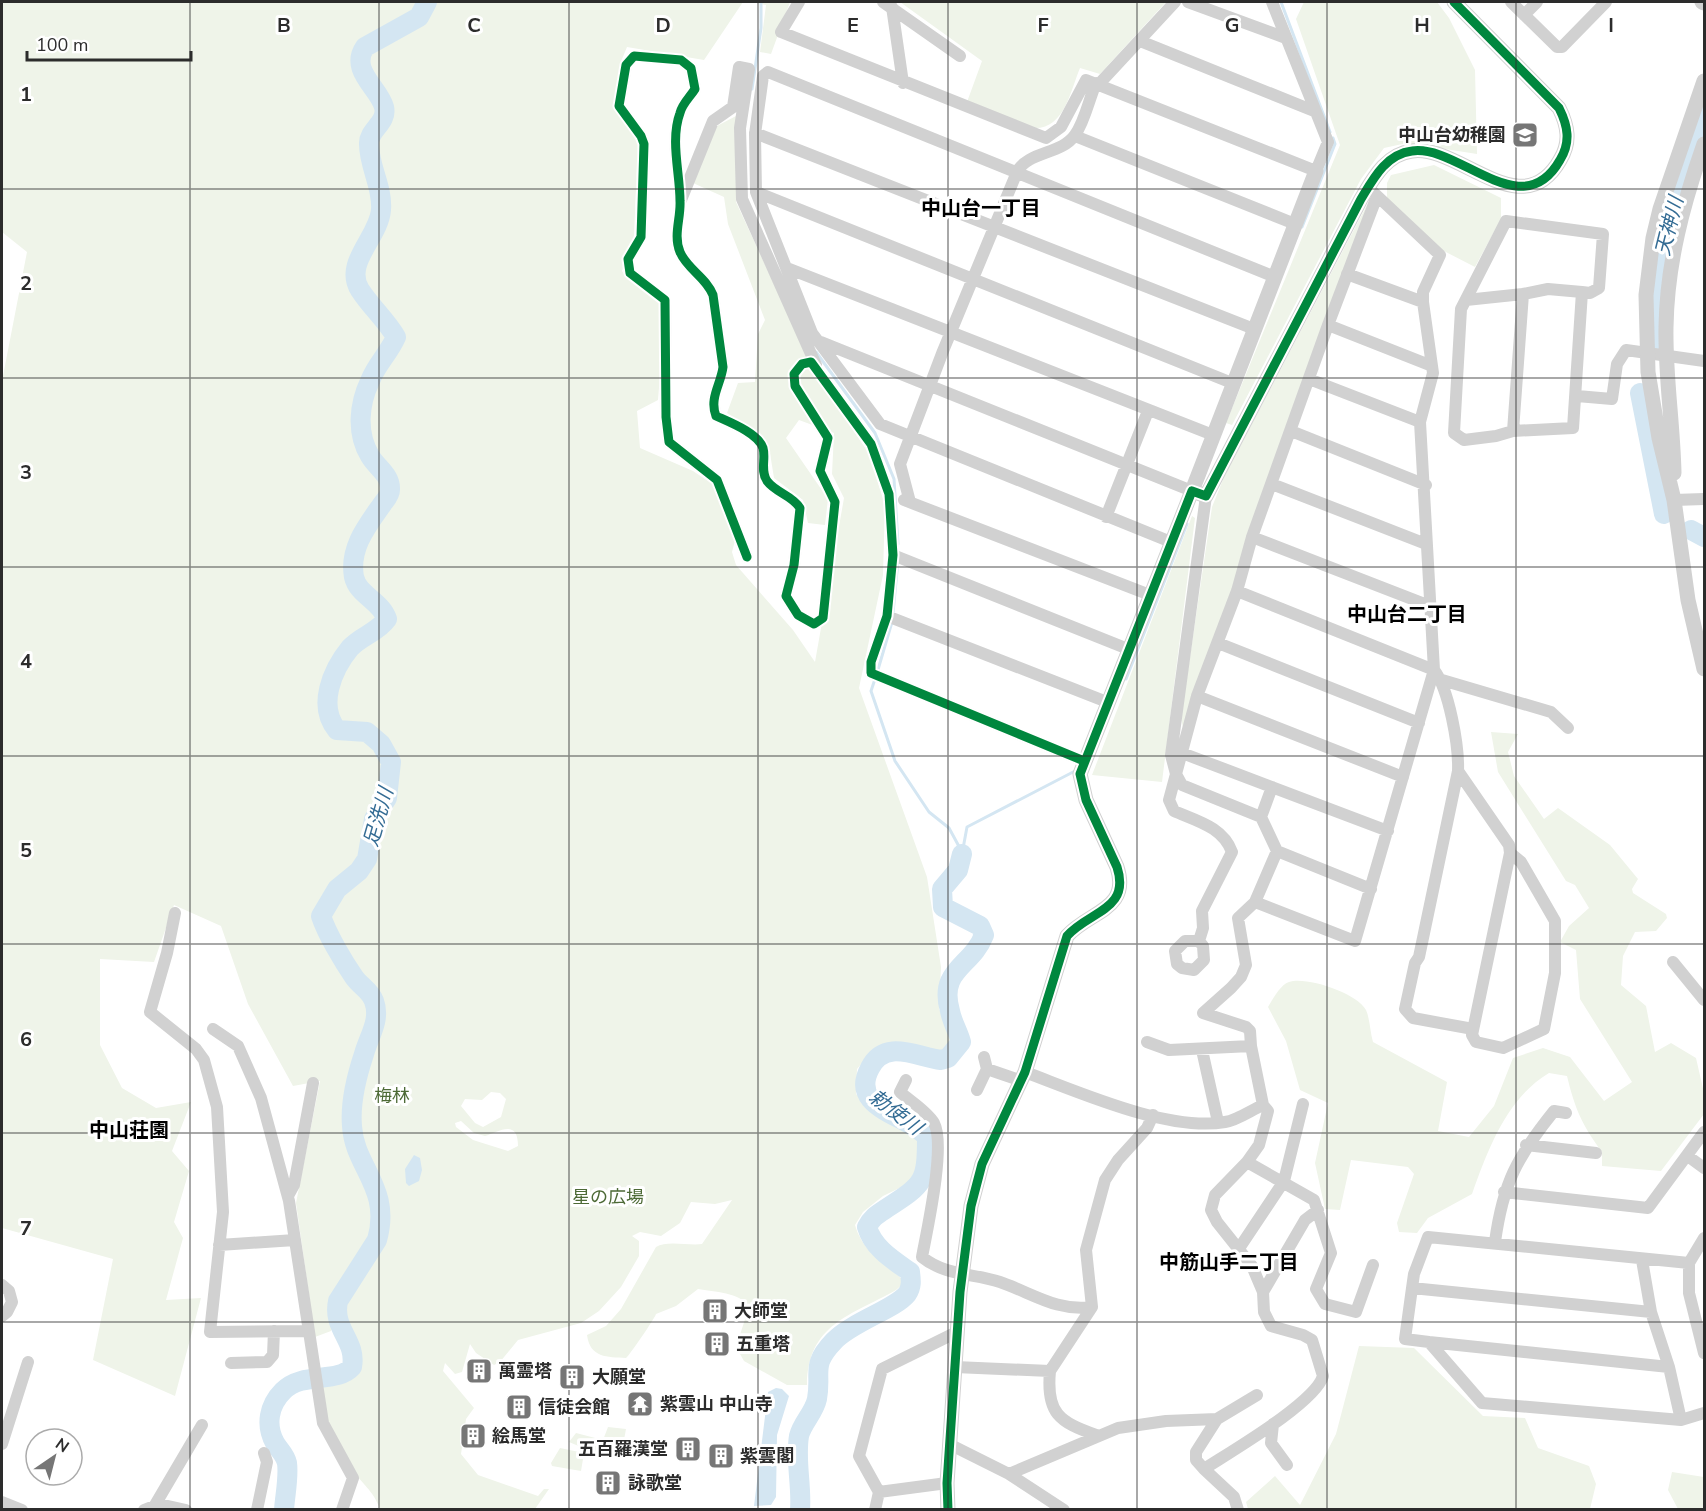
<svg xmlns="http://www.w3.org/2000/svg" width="1706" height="1511" font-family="'Nunito Sans','Noto Sans JP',sans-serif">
	<rect width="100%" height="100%" fill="#fff"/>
	<!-- green -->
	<path fill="#eff4e9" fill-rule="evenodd" d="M2,2h741l-39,58 -77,-13 -7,17 -7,41 25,36 -4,95 -12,35 5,7 32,25 2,60 -3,37 -21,11 3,37 53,23 21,14 22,52 -4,15 4,13 57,65 22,32 29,-164 -12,-24 2,-41 -35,-13 -13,18 42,61 -3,26 -17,-2 -5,-23 -29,-22 -5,-31 -9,-13 -33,-21 11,-30 17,-1 3,-48 7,-14 -37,-96 -4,-27 -31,-14 24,-57 19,-10v86l82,177 50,73 17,53 -2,70 -24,113 68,189 14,90 -2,42 13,25 1,10 -10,9 -55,-10 -14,6 -17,20 -1,25 15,16 43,21 7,12 -2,27 -5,11 -31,15 -20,16 -8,13c8,27 27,36 47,54l1,5 -7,6c-46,26 -88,34 -89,95h-20l-43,-24 -8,-14 13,-40c-9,-15 -35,-15 -51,-18l-22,17 -20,8c-1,4 -27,42 -30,44 -19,-1 -36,0 -39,-23l19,-9 15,-17 35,-62c11,-7 33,-1 46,-3l30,-44 -17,4 -24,-2 -11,21 -19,13 -21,-4 -8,4 7,5v15l-18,31 -22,24 -18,12 -63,17 -18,22 -6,3 -18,-12 -6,-9 -8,28 -7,2 -10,-11 -2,8 31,37 -8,11 -5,35 17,21 60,21 6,-7h5l-14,20h-155c-7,-19 -18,-25 -29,-41 -21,-30 -26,-54 -31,-89l24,-2 12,-11v-16l-17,-38 1,-7 18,-25 -7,-2 -13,25 -7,28 -16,6 -19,-134 24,-122 -27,5 -45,-82 -27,-78 -47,-21 -20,57 -54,-3v86l22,43 34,20 35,-6 -19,49 17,20 -15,51 9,16 -17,62 35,-2 -26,98 -82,-36 20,-101 -111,-31v-847l25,-129 -25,-20zM491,1092l9,1 6,6 -5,18 -18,10 -8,-4 -14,-17 4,-7 17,1zM461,1121l13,12 11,3c13,-4 33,-18 33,10l-10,5 -35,-11 -17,-13 -1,-4z
		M752,2h38l-19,52 -11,-2 6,-47z
		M900,2h266l-66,72 -20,-6c-10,24 -16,62 -47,60l-66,-26 15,-41z
		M1304,2h133l12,16 26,52 2,84 -70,-11 -23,5 -23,31 -129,246 -6,-2 114,-278 -44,-126z
		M1434,165l67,33v21l-26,48 -35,-18 -53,-49v-17l4,-8z
		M1368,203l-185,525 -2,-10 31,-211 12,-30z
		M1192,516l3,2 -33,264 -70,-7z
		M1491,732l27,2 -10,18 6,24 30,43 14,-11 52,37 28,34 -6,10 1,4 33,21 1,4 -11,13 -21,1 -12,24 -2,29 25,21 9,46 16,-9 25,15 8,35v21l-43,57 -59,-5v-14c-20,-27 -27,-43 -35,-76l-18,-3c-42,25 -61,76 -77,121l-44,24 -11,15 -18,-1 -2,-9 17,-49 -6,-7 -57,-7 -11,50 -15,-1 -10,-46 13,-60 -28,-13 -14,-49 -18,-34c5,-8 12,-22 21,-25 17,-6 68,11 77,28 4,9 4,22 7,32l74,40 -9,49 31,6 25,-31 19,-48 30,-10 27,9 34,44 28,-19 -52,-83 -4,-49 -16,-8 9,-16 20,-18 -14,-23 -9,-4 -68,-109z
		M1359,1346l55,2 69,68 42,2 13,30 51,18 7,18 -6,25h-342l-2,-7 29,-26 25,29 36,-71z
		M608,1427l18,2 -4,22 -3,2 -31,-3 -19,-8 7,-9 27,7z
		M560,1448l24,5 -3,18 -29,-5 -1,-3z
		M1672,1472l32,5v32h-26l-10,-19z"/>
	<!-- water -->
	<path fill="#d4e6f2" d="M414,1155l6,3 2,12 -3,11 -10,5 -3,-3 -1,-14z
		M776,1388l6,1 7,7 -12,39 -1,62 -5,8 -17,1 14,-114z"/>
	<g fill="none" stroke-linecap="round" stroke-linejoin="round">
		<!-- stream -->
		<path stroke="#d4e6f2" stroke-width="3" d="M1281,2l49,130
			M752,89l9,-61v-26
			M1302,227l33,-83 -2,-6
			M816,352l59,81 19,46 4,65
			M893,613l5,-53
			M877,673l15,-51
			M875,679l-4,12 24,70 34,51 20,16 13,24
			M1126,679l61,-155
			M962,854l5,-27 108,-56"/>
		<!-- river -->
		<path stroke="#d4e6f2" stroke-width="20" d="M1655,344l4,-73 13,-64 32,-95
			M1640,393l24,121
			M1691,530l13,7
			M284,1510c1,-15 5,-33 3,-47 -2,-9 -8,-13 -12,-20 -10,-18 -6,-38 8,-52 20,-20 54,-7 69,-24 5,-27 -20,-37 -14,-66l39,-61c15,-52 -23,-73 -25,-114 -2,-23 5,-51 12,-72 5,-18 17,-34 10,-53 -4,-11 -14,-15 -20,-24 -11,-16 -27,-43 -33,-61l16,-27 22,-18 8,-12 7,-40 13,-21 4,-36 -10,-18 -14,-12 -30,-2c-20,-24 -5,-60 13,-82 11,-12 28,-16 37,-29 -6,-18 -29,-24 -33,-42 -5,-28 12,-50 27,-71 3,-5 9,-10 9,-16 1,-15 -13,-22 -20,-34 -14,-23 -11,-52 0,-75 6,-16 19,-28 26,-44 -10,-17 -25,-30 -36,-47 -17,-27 19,-53 21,-80 2,-23 -12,-43 -12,-66 -1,-14 19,-21 15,-37 -5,-19 -35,-37 -19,-60l54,-30 8,-15
			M800,1510c2,-24 -5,-50 -1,-74 3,-13 15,-23 18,-37 5,-27 -7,-33 17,-58 18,-19 61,-32 73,-47 5,-7 4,-14 3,-22 -17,-12 -37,-24 -43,-45 5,-10 11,-13 20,-19 37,-24 40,-26 40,-71 -20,-23 -79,-28 -57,-69 15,-30 47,-11 71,-8l7,-2 13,-16c-3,-11 -9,-20 -11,-31 -12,-42 22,-44 34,-76l-4,-9 -37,-19 -1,-18 16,-19 4,-16"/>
		<!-- minor -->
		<path stroke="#d1d1d1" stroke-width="12" d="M799,2l-18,30 265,106 15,-11 25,-47 230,91 12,-29 -56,-140
			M883,2l77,54
			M1188,2l98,36
			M1511,2l46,45h5l44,-45
			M892,7l11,76
			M1524,15l13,-13
			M1140,41l174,70
			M1099,84l76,-82
			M755,133l499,196
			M1075,136l220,88
			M756,192l476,191
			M1373,192l67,63 -17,37v10
			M681,200l32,-79 20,-14 6,-40 10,2 -9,59 2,71 74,166
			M1506,221l97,13 -4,54 -9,5 -8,-1 -9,136 -60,3 -17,5 -32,4 -10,-7 7,-124z
			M787,268l426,167
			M1347,274l76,28 10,71 -13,49 14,248c15,19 25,76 24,101l51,74 1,8 11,9 34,59v52l-11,56 -41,19 -27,-6 -4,-7 38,-182
			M1466,300l57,-6
			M1328,325l104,41
			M821,342l371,149
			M1309,379l111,43
			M1577,396l35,3 5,-35 9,-14 78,11
			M1291,431l135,54
			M1513,431l10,-137 25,-5 34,3
			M1272,484l154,60
			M904,500l246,95
			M1674,500l30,-1
			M910,502l-10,-38 43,-113 74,-179c11,-21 44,-17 58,-37 10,-14 14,-36 21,-52
			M1106,517l42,-106
			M1252,537l178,69
			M1171,542l-291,-118 -68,-91 -56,-141 -1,-58 8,-58 5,-4 507,205
			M893,555l235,94
			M747,557l-30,-77 -48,-38 -3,-25 -1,-117 -35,-27 -2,-14 13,-22 3,-93 -3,-8 -22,-30 7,-41 8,-9 47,4 10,8 4,21c-5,8 -13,15 -15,24 -10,27 0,60 0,88 1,17 -7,34 0,51 7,17 26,25 33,43l10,72c-2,17 -14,31 -7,49 13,6 42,17 47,32 3,10 -3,23 4,33 9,12 25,14 33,27l-6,57 -8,31 12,19 16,9 9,-6 12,-116 -15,-31 8,-33 -33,-52 -1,-12 8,-10 9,-2 60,82 18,50 4,61 -6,61 -16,46v11l213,88
			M1237,591l197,79 -79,271 -100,-39 22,-51 -16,-34 11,-30
			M887,616l220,86
			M1218,643l201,80
			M1442,680l109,32 17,16
			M1197,696l206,81
			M1182,753l206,78
			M1458,771l-39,186 -4,6 -10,46 8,9 60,11
			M1261,817l-79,-32 -6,-11 21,-78 40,-105 15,-54 76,-212 49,-129
			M1277,851l94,38
			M175,913l-8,40 -17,59 46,37 8,11 13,47 6,105 -13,120 98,-1
			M1199,941h-14l-10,10 2,13 5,4 12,2 10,-10 -1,-14 -4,-5 4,-13 -1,-17 30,-59c-9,-25 -35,-31 -58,-41l-5,-11 7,-26 -5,-19 35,-259
			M1673,962l31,38
			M213,1029l25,17 23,52 28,103 34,222 30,55 -11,32
			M1147,1042l22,8 82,-4
			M1202,1050l16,72
			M987,1069l35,12
			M1025,1072c54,20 143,60 200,50 13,-2 26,-12 38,-17
			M906,1080l-6,12c10,9 27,19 34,31 12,22 -7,107 -12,134 23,19 51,16 78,25 32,11 57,30 92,25
			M977,1090l10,-21 -3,-12
			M1526,1145l70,8
			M1689,1157l15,11
			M1247,1162l12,-17 9,-34 -5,-6 -12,-59 -1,-15 -4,-4 -43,-14 28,-25 10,-11 5,-12 -8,-47 17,-16
			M1504,1192l144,16 56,-76
			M288,1196l6,-11 19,-102
			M1495,1242c8,-59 22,-85 59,-131l12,2
			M219,1245l76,-5
			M1238,1250l46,-69 19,-77
			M1642,1260l9,52 -239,-24 -7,51 24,3 53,61 199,17 23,-7
			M1689,1263l15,-25
			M2,1285l7,6 3,11 -5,10 -5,4
			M1412,1288l2,-14 14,-37 261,26v30l15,60
			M1263,1292l42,-72 13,-10
			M1651,1312l18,55 12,53
			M1429,1342l240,25
			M231,1363l36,-1 6,-7 1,-24
			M955,1367l95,4 42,-64 -6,-57 19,-70 13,-20 29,-32 6,-13
			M1050,1371c-4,42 9,51 46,64
			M1217,1419l40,-24
			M1273,1424l-2,19 16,22
			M2,1444l26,-82
			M951,1445l58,29 55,36
			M1204,1469l30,28 4,13
			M1009,1474l109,-46 48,-7 51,-2 -21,33v8l8,9c26,-17 111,-66 119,-93l-11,-36 -9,-5 -32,-9 -7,-14 -1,-20 -11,-26 -35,-44 -6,-12 4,-15 32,-33 67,38 17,53 -15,36 9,15 31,8 17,-47
			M879,1492l68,-9
			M2,1502l20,8
			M155,1505l47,-80
			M144,1510l15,-6 27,6
			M257,1510l10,-48 -3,-9
			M875,1510l4,-18 -20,-36 23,-87 75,-37"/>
		<!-- tertiary -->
		<path stroke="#d1d1d1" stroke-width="15" d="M1702,2l2,1
			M1704,81l-44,128 -7,29 -7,57 2,77 11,66 15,62 14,100 16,69
			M1674,473c-1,-49 -9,-98 -8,-146 1,-64 17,-123 38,-183
			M1192,491l124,-320
			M948,1510l-1,-27 13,-191 11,-86 11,-42 43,-92 42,-136c22,-25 64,-26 50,-69l-31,-67 -6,-26 112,-283 14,5 155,-297c12,-20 25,-45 51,-48 47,-7 110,76 148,9 11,-18 8,-34 -1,-52l-105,-106"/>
		<defs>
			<path id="cycleway" d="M747,557l-30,-77 -48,-38 -3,-25 -1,-117 -35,-27 -2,-14 13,-22 3,-93 -3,-8 -22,-30 7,-41 8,-9 47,4 10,8 4,21c-5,8 -13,15 -15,24 -10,27 0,60 0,88 1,17 -7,34 0,51 7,17 26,25 33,43l10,72c-2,17 -14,31 -7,49 13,6 42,17 47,32 3,10 -3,23 4,33 9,12 25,14 33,27l-6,57 -8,31 12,19 16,9 9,-6 12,-116 -15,-31 8,-33 -33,-52 -1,-12 8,-10 9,-2 60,82 18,50 4,61 -6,61 -16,46v11l213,88
				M948,1510l-1,-27 13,-191 11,-86 11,-42 43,-92 42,-136c22,-25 64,-26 50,-69l-31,-67 -6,-26 112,-283 14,5 155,-297c12,-20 25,-45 51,-48 47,-7 110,76 148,9 11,-18 8,-34 -1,-52l-105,-106"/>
		</defs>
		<!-- cycleway casing -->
		<use href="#cycleway" stroke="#fff" stroke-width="13"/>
		<!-- cycleway -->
		<use href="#cycleway" stroke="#00873e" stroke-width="9"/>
	</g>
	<!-- grid -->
	<path fill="none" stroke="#2c2c2c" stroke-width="1.5" stroke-opacity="0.55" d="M190,2v1508M379,2v1508M569,2v1508M758,2v1508M948,2v1508M1137,2v1508M1327,2v1508M1516,2v1508M2,189h1702M2,378h1702M2,567h1702M2,756h1702M2,944h1702M2,1133h1702M2,1322h1702"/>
	<!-- icons -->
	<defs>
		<symbol id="school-square" viewBox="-11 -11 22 22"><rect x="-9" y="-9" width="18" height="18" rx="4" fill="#767676" stroke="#fff"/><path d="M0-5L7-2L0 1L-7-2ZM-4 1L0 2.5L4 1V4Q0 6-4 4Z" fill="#fff"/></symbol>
		<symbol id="building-square" viewBox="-11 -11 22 22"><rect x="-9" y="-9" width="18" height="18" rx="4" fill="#767676" stroke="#fff"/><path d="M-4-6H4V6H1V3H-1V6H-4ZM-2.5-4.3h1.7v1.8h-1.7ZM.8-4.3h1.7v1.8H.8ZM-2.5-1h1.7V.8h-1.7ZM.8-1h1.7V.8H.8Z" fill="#fff"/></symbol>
		<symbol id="temple-square" viewBox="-11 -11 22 22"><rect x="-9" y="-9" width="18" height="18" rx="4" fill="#767676" stroke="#fff"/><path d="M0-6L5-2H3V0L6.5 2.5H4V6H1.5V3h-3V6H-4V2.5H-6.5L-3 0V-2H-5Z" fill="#fff"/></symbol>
	</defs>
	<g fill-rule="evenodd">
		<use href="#school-square" x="1510" y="120" width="30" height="30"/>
		<use href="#building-square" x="700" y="1296" width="30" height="30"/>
		<use href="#building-square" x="702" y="1329" width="30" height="30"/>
		<use href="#building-square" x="464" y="1356" width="30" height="30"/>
		<use href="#building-square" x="557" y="1362" width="30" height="30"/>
		<use href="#temple-square" x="625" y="1389" width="30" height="30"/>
		<use href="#building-square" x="504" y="1392" width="30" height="30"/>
		<use href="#building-square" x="458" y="1421" width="30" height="30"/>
		<use href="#building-square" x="673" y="1434" width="30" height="30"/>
		<use href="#building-square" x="706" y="1441" width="30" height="30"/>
		<use href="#building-square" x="593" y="1468" width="30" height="30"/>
	</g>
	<g text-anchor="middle" stroke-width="6" stroke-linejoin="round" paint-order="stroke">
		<!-- poi labels -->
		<g font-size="18" font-weight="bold" fill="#2c2c2c" stroke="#fff" text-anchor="start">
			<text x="1506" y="141" text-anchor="end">中山台幼稚園</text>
			<text x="734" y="1317">大師堂</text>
			<text x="736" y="1350">五重塔</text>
			<text x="498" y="1377">萬霊塔</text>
			<text x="592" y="1383">大願堂</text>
			<text x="660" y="1410">紫雲山 中山寺</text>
			<text x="538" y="1413">信徒会館</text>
			<text x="492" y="1442">絵馬堂</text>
			<text x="668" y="1455" text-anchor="end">五百羅漢堂</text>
			<text x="740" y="1462">紫雲閣</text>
			<text x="628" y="1489">詠歌堂</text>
		</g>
		<!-- park labels -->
		<g font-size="18" fill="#4d6a36" stroke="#fff">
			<text x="392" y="1102">梅林</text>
			<text x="608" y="1203">星の広場</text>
		</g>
		<!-- neighbourhood labels -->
		<g font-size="20" font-weight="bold" fill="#000" stroke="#fff">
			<text x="981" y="215">中山台一丁目</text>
			<text x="1407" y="621">中山台二丁目</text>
			<text x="129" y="1137">中山荘園</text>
			<text x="1229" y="1269">中筋山手二丁目</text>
		</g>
		<!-- water labels -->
		<g font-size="20" font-style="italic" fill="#346c94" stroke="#fff">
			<text transform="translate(1669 226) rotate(-76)" y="7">天神川</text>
			<text transform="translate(378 817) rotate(-74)" y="7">足洗川</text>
			<text transform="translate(896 1112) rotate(37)" y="7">勅使川</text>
		</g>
	</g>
	<g font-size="20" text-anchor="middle" font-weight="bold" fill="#2c2c2c" stroke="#fff" stroke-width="6" stroke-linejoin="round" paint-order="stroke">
		<text x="284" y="32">B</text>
		<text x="474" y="32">C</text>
		<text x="663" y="32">D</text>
		<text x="853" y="32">E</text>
		<text x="1043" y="32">F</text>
		<text x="1232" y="32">G</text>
		<text x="1422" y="32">H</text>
		<text x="1611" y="32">I</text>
		<text x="26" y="101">1</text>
		<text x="26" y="290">2</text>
		<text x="26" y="479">3</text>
		<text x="26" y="668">4</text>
		<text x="26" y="857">5</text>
		<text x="26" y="1046">6</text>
		<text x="26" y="1235">7</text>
	</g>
	<!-- border -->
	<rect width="1706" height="1511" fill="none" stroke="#2c2c2c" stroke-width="6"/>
	<!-- north arrow -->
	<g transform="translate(54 1457) rotate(35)"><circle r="28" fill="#ffffff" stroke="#ababab" stroke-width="1.5"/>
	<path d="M0-4.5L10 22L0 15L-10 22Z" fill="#767676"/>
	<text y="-9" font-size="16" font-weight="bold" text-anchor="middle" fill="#2c2c2c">N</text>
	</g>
	<!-- scale -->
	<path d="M27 51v9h164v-9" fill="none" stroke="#2c2c2c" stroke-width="3"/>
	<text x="36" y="51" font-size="18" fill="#2c2c2c" stroke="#ffffff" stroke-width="4.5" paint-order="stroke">100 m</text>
</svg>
